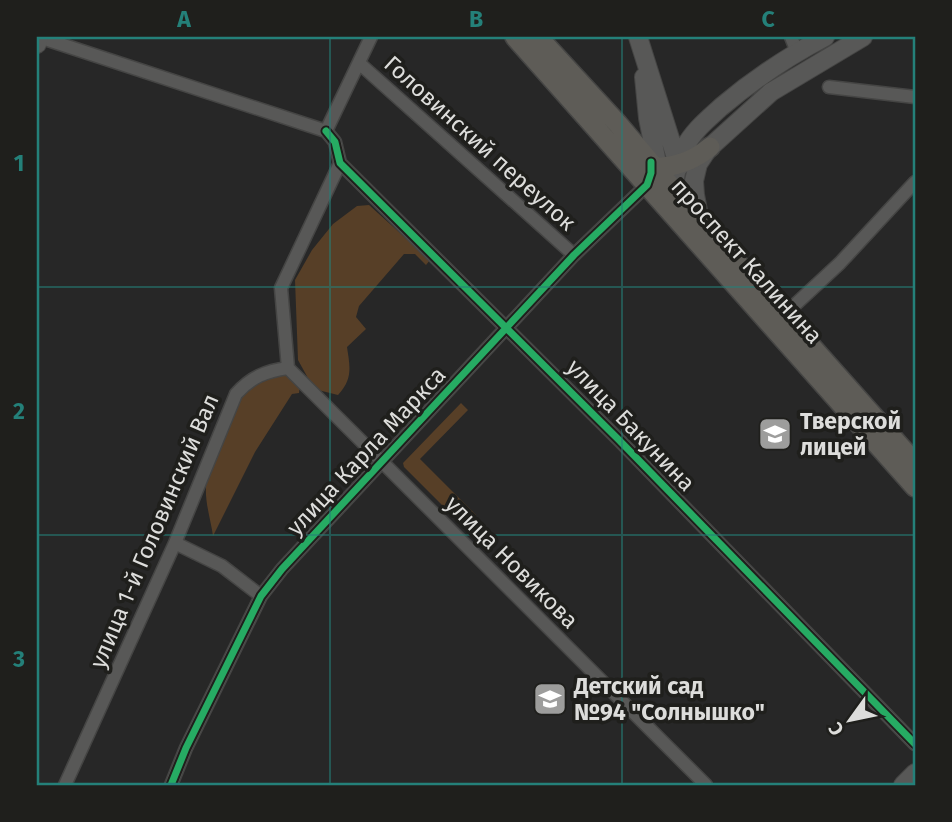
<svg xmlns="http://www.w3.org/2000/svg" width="952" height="822" font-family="'Fira Sans',sans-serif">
	<rect width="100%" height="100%" fill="#272727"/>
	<!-- green -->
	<path fill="#573f27" d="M369,205l61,55 -4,5 -11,-11h-11l-45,52 -3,11 10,12 -19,18c3,20 6,32 -9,48l-24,-6 -16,-29 -3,-80 17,-30 21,-26 24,-18z
		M280,375h12l8,10 -1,8 -7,1 -37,58 -42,84c-2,-15 -8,-33 -7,-49 0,-15 7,-29 12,-42 13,-33 24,-64 62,-70z
		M461,403l7,7 -48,49 56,56 -10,10 -8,-4 -54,-54 -1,-4z"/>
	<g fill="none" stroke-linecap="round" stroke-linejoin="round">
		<defs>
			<path id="street" d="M39,37l287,94
				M791,37l6,15
				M359,63l215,192
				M829,87l86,10
				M326,131l9,11 5,21 279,277 296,304
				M326,131l45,-94
				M784,315l56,-52 75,-81
				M288,368l418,417
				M175,543l47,23 39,30
				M65,785l110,-242 61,-149c15,-17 30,-23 52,-26l-7,-80 59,-125
				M171,785l15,-37 75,-152 21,-27 292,-314 73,-70 3,-6"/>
			<path id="secondary" d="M638,37l41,130
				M37,44l2,-7
				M644,77l4,41 11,55
				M675,200c-2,-19 1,-37 10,-53 8,-16 23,-28 36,-40 33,-28 66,-50 104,-70
				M700,221l-5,-26 -1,-14 4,-17 10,-15 63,-57 92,-55
				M903,785l12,-12"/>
			<path id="primary" d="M515,37l400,450
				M538,37l80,87 82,97 215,242
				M646,167c24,2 46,-5 64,-20"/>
		</defs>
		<!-- street casing -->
		<use href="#street" stroke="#454544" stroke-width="15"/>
		<!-- secondary casing -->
		<use href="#secondary" stroke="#454544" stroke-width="20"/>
		<!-- primary casing -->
		<use href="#primary" stroke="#454544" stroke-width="22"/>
		<!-- street -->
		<use href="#street" stroke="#585857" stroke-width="12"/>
		<!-- secondary -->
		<use href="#secondary" stroke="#585857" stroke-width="18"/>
		<!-- primary -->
		<use href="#primary" stroke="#5e5c57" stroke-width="19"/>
		<defs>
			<path id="cycleway" d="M326,131l9,11 5,21 279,277 296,304
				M171,785l15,-37 75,-152 21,-27 292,-314 73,-70 4,-12v-11"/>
		</defs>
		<!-- cycleway casing -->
		<use href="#cycleway" stroke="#1f1f1c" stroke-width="11"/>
		<!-- cycleway -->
		<use href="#cycleway" stroke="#26ab63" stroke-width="7"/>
	</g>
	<!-- grid -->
	<path fill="none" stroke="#248079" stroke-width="2" stroke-opacity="0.55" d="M330,37v748M622,37v748M37,287h878M37,535h878"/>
	<!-- icons -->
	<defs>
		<symbol id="school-square" viewBox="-11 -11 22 22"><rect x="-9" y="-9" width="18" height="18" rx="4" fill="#9d9d9c" stroke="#1f1f1c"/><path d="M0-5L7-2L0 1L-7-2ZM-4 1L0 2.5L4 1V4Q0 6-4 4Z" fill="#fff"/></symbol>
	</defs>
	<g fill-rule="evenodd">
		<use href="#school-square" x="756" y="415" width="38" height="38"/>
		<use href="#school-square" x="531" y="680" width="38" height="38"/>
	</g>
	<g text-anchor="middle" stroke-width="7" stroke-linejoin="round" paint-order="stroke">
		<!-- street labels -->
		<g font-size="23" fill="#dddddb" stroke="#1f1f1c">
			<text transform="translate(480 143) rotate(42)" y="8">Головинский переулок</text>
			<text transform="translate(747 261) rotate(48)" y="8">проспект Калинина</text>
			<text transform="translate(631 425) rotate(46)" y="8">улица Бакунина</text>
			<text transform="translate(366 451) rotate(-47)" y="8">улица Карла Маркса</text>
			<text transform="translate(154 531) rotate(-67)" y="8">улица 1-й Головинский Вал</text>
			<text transform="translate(512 562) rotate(45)" y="8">улица Новикова</text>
		</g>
		<!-- poi labels -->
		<g font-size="23" font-weight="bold" fill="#dddddb" stroke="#1f1f1c" text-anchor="start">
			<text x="800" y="429">Тверской<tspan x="800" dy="26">лицей</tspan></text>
			<text x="574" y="694">Детский сад<tspan x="574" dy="26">№94 "Солнышко"</tspan></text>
		</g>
	</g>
	<!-- border -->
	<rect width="952" height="822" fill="none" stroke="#1f1f1c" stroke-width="77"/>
	<!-- north arrow -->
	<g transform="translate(850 720) rotate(237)" stroke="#1f1f1c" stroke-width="5" paint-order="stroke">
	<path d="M0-5L12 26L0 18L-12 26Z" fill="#dddddb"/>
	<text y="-10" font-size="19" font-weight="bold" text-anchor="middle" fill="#dddddb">С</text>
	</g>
	<rect x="38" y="38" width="876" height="746" fill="none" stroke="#248079" stroke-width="2.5"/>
	<g font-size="23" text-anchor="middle" font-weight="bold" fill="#248079">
		<text x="184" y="27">A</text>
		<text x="476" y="27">B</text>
		<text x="768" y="27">C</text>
		<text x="19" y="171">1</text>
		<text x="19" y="419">2</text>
		<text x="19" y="667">3</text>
	</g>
</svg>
